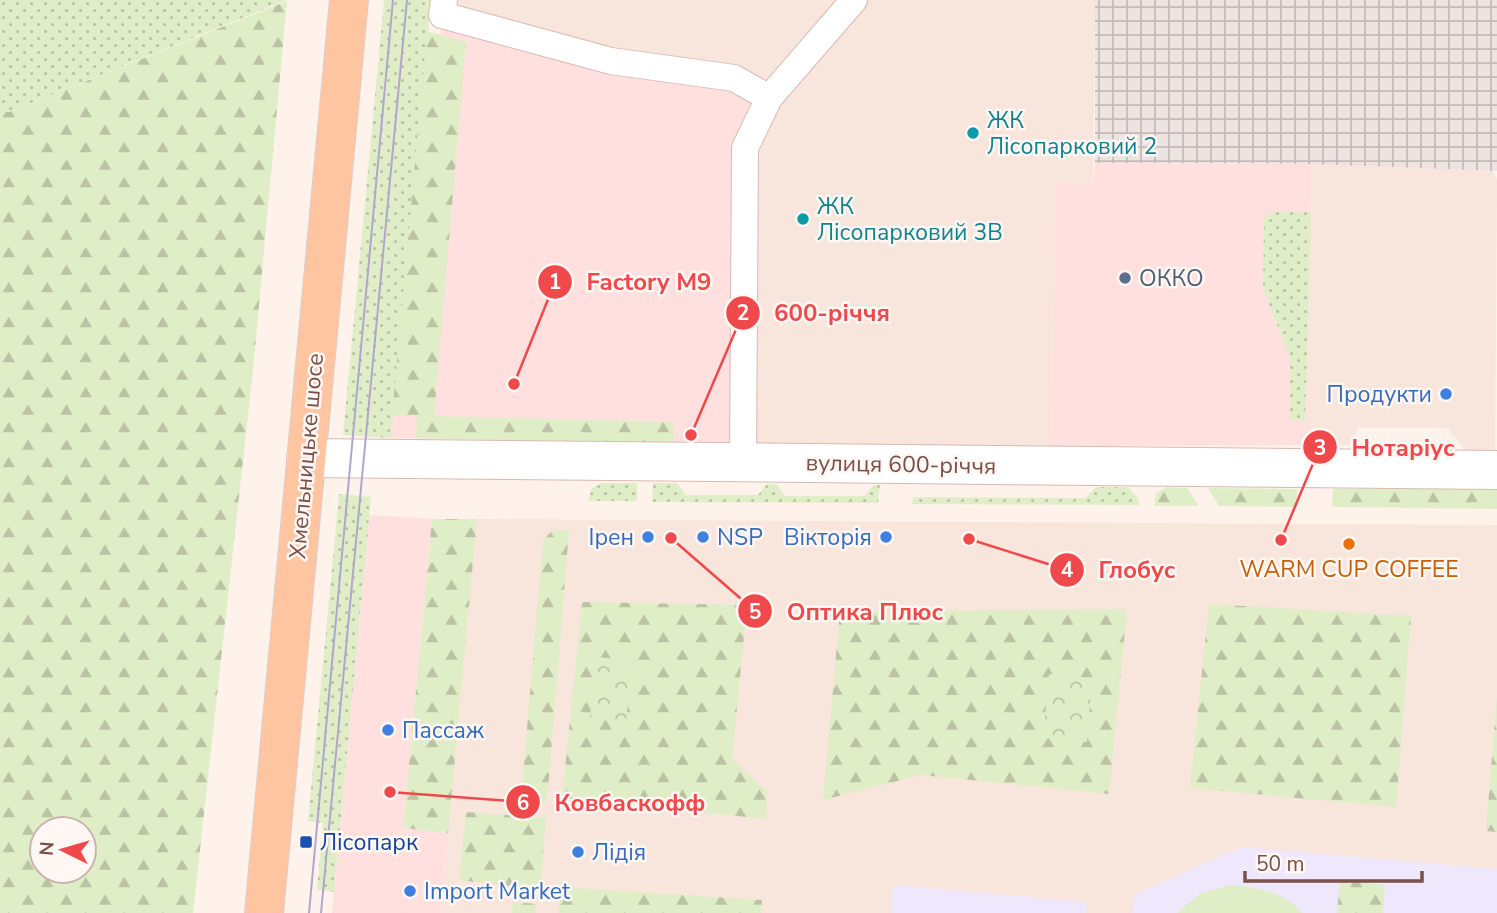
<svg xmlns="http://www.w3.org/2000/svg" width="1497" height="913" font-family="'Nunito Sans',sans-serif">
	<defs>
		<pattern id="industrial-grid" width="8" height="8" patternUnits="userSpaceOnUse" patternTransform="scale(1.75)"><rect width="8" height="8" fill="#ede3e0"/><path d="M0 4h8M4 0v8" fill="none" stroke="#c5bab8"/></pattern>
		<pattern id="grass-dots" width="8" height="8" patternUnits="userSpaceOnUse" patternTransform="scale(1.75)"><rect width="8" height="8" fill="#e0eec7"/><path d="M2 2h.1M6 6h.1" fill="none" stroke="#bbc3a4" stroke-width="1.8" stroke-linecap="round"/></pattern>
		<pattern id="forest-firs" width="22" height="20" patternUnits="userSpaceOnUse" patternTransform="scale(1.75)"><rect width="22" height="20" fill="#e0eec7"/><path d="M5 1l3.5 6h-7zM16 11l3.5 6h-7z" fill="#bbc3a4"/></pattern>
		<pattern id="park-crowns" width="20" height="18" patternUnits="userSpaceOnUse" patternTransform="scale(1.75)"><rect width="20" height="18" fill="#e0eec7"/><path d="M2 6a3 3 0 1 1 6 0M12 15a3 3 0 1 1 6 0" fill="none" stroke="#bbc3a4"/></pattern>
	</defs>
	<rect width="100%" height="100%" fill="#fef2eb"/>
	<!-- residential -->
	<path fill="#f8e5db" d="M444,0h651l-2,185h-37l-5,261 -308,-2 -301,-429z
		M1311,164l182,7 4,9 -2,272h-29l-18,-24h-90l-9,17h-45z
		M477,519l1020,6v388h-1057z"/>
	<!-- commercial -->
	<path fill="#ffe0de" d="M442,15l327,83 -24,50 -2,296 -352,-6 1,-22 18,-19z
		M1095,163l216,1 -7,281 -253,1 5,-262 37,1z
		M369,515l63,4 -29,309 45,5 -8,80h-108z"/>
	<!-- industrial -->
	<path fill="url(#industrial-grid)" d="M1095,0h402v171l-186,-7 -216,-1z"/>
	<!-- education -->
	<path fill="#efe7fb" d="M1241,847l256,22v44h-365l2,-18z
		M893,885l194,17 -1,11h-195z"/>
	<!-- grass -->
	<path fill="url(#grass-dots)" d="M0,0h287l-278,112h-9z
		M384,0h47l-40,438 -48,-3z
		M1272,212h39l-6,209 -15,-1v-63l-27,-68 1,-71z
		M602,483h35v18h-49l4,-13z
		M653,483h24l9,12h72l9,-11h10l8,12h79l10,-11h6l-2,18 -226,-1z
		M1096,487h32l11,12v6l-227,-1 1,-7 172,1z
		M339,494l32,3 -37,395 -17,-2 6,-67 -15,-2z"/>
	<!-- forest -->
	<path fill="url(#forest-firs)" fill-rule="evenodd" d="M287,1l-34,369 -60,543h-193v-801h9zM42,829h42v42h-42z
		M427,31l39,11 -32,374 240,6 -1,22 -257,-6 1,-22h-25z
		M1166,487l21,1 12,18h-45l2,-13z
		M1208,488l89,1v18l-78,-1z
		M1497,488v21l-165,-2 1,-18z
		M432,519h45l-29,314 -45,-5z
		M569,530l-22,272 -26,-3 22,-259 9,-9z
		M582,602l165,3 -15,154 35,33 -1,27 -204,-21z
		M1209,604l202,12 -15,191 -206,-19z
		M1127,609l-18,185 -188,-19 -98,25 17,-189z
		M1497,695v137l-11,-1z
		M466,812l80,6 -6,71 -81,-9z
		M1340,880l45,5 -2,28h-46z
		M559,887l203,13 -1,13h-202z
		M513,902l23,2 -1,9h-23z"/>
	<!-- park -->
	<path fill="url(#park-crowns)" d="M596,657l36,3 -6,61 -36,-4z
		M1049,674l43,4 -5,64 -44,-4z"/>
	<!-- garden -->
	<path fill="#e0eec7" d="M1231,885c27,3 53,6 71,28h-125l24,-20z"/>
	<g fill="none" stroke-linecap="round" stroke-linejoin="round">
		<defs>
			<path id="minor" d="M444,0l-2,15 169,46 123,17 35,20
				M743,462l2,-314 24,-50 85,-98"/>
			<path id="secondary" d="M306,458l1191,12"/>
			<path id="primary" d="M264,913l85,-913"/>
		</defs>
		<!-- minor casing -->
		<use href="#minor" stroke="#d6bbb3" stroke-width="28"/>
		<!-- secondary casing -->
		<use href="#secondary" stroke="#dab9b0" stroke-width="40"/>
		<!-- primary casing -->
		<use href="#primary" stroke="#dacecc" stroke-width="40"/>
		<!-- minor -->
		<use href="#minor" stroke="#fff" stroke-width="26"/>
		<!-- secondary -->
		<use href="#secondary" stroke="#fff" stroke-width="38"/>
		<!-- primary -->
		<use href="#primary" stroke="#ffc5a1" stroke-width="38"/>
		<!-- tram -->
		<path stroke="#b1a6cb" stroke-width="2" d="M309,913l84,-913
			M321,913l86,-913"/>
	</g>
	<!-- markers -->
	<g fill="#0f9aa8" stroke="#fff7f3" stroke-width="2.5">
		<circle cx="973" cy="133" r="7"/>
		<circle cx="803" cy="219" r="7"/>
	</g>
	<circle fill="#5c6f8a" stroke="#fff7f3" stroke-width="2.5" cx="1125" cy="278" r="7"/>
	<g fill="#3f7fe0" stroke="#fff7f3" stroke-width="2.5">
		<circle cx="1446" cy="394" r="7"/>
		<circle cx="648" cy="537" r="7"/>
		<circle cx="703" cy="537" r="7"/>
		<circle cx="886" cy="537" r="7"/>
		<circle cx="388" cy="730" r="7"/>
		<circle cx="578" cy="852" r="7"/>
		<circle cx="410" cy="891" r="7"/>
	</g>
	<circle fill="#e8710a" stroke="#fff7f3" stroke-width="2.5" cx="1349" cy="544" r="7"/>
	<rect fill="#1a4fb4" stroke="#fff7f3" stroke-width="2.5" x="299" y="835" width="14" height="14" rx="3.5"/>
	<g text-anchor="middle" stroke-width="5" stroke-linejoin="round" paint-order="stroke">
		<!-- culture labels -->
		<g font-size="23" fill="#0d838f" stroke="#fff7f3" text-anchor="start">
			<text x="987" y="128">ЖК<tspan x="987" dy="26">Лісопарковий 2</tspan></text>
			<text x="817" y="214">ЖК<tspan x="817" dy="26">Лісопарковий 3В</tspan></text>
		</g>
		<!-- service labels -->
		<g font-size="23" fill="#4e5e75" stroke="#fff7f3" text-anchor="start">
			<text x="1139" y="286">ОККО</text>
		</g>
		<!-- shop labels -->
		<g font-size="23" fill="#366cbe" stroke="#fff7f3" text-anchor="start">
			<text x="1432" y="402" text-anchor="end">Продукти</text>
			<text x="634" y="545" text-anchor="end">Ірен</text>
			<text x="717" y="545">NSP</text>
			<text x="872" y="545" text-anchor="end">Вікторія</text>
			<text x="402" y="738">Пассаж</text>
			<text x="592" y="860">Лідія</text>
			<text x="424" y="899">Import Market</text>
		</g>
		<!-- street labels -->
		<g font-size="23" fill="#7c504a" stroke="#fff7f3">
			<text transform="translate(306 456) rotate(-85)" y="8">Хмельницьке шосе</text>
			<text transform="translate(901 464) rotate(1)" y="8">вулиця 600-річчя</text>
		</g>
		<!-- food labels -->
		<g font-size="23" fill="#c56008" stroke="#fff7f3">
			<text x="1349" y="577">WARM CUP COFFEE</text>
		</g>
		<!-- transit labels -->
		<g font-size="23" fill="#164399" stroke="#fff7f3" text-anchor="start">
			<text x="320" y="850">Лісопарк</text>
		</g>
	</g>
	<!-- callouts -->
	<path fill="none" stroke="#ef494c" stroke-width="2.5" d="M514 384L555 282M691 435L743 313M1281 540L1320 447M969 539L1067 570M671 538L755 611M390 792L523 802"/>
	<g fill="#ef494c" stroke="#fff7f3" stroke-width="2.5">
		<circle cx="514" cy="384" r="7"/>
		<circle cx="691" cy="435" r="7"/>
		<circle cx="1281" cy="540" r="7"/>
		<circle cx="969" cy="539" r="7"/>
		<circle cx="671" cy="538" r="7"/>
		<circle cx="390" cy="792" r="7"/>
		<circle cx="555" cy="282" r="18"/>
		<circle cx="743" cy="313" r="18"/>
		<circle cx="1320" cy="447" r="18"/>
		<circle cx="1067" cy="570" r="18"/>
		<circle cx="755" cy="611" r="18"/>
		<circle cx="523" cy="802" r="18"/>
	</g>
	<g font-size="21" text-anchor="middle" font-weight="bold" fill="#fff">
		<text x="555" y="289">1</text>
		<text x="743" y="320">2</text>
		<text x="1320" y="455">3</text>
		<text x="1067" y="577">4</text>
		<text x="755" y="619">5</text>
		<text x="523" y="810">6</text>
	</g>
	<g font-size="24" text-anchor="middle" font-weight="bold" fill="#ef494c" stroke="#fff7f3" stroke-width="5" stroke-linejoin="round" paint-order="stroke">
		<text x="649" y="290">Factory M9</text>
		<text x="832" y="321">600-річчя</text>
		<text x="1403" y="456">Нотаріус</text>
		<text x="1137" y="578">Глобус</text>
		<text x="865" y="620">Оптика Плюс</text>
		<text x="630" y="811">Ковбаскофф</text>
	</g>
	<!-- north arrow -->
	<g transform="translate(63 850) rotate(275)"><circle r="33" fill="#fff7f3" stroke="#cbb4af" stroke-width="2"/>
	<path d="M0-5L12 26L0 18L-12 26Z" fill="#ef494c"/>
	<text y="-10" font-size="19" font-weight="bold" text-anchor="middle" fill="#7c504a">N</text>
	</g>
	<!-- scale -->
	<path d="M1245 871v10h177v-10" fill="none" stroke="#7c504a" stroke-width="3.5"/>
	<text x="1256" y="871" font-size="21" fill="#7c504a" stroke="#fff7f3" stroke-width="5" paint-order="stroke">50 m</text>
</svg>
